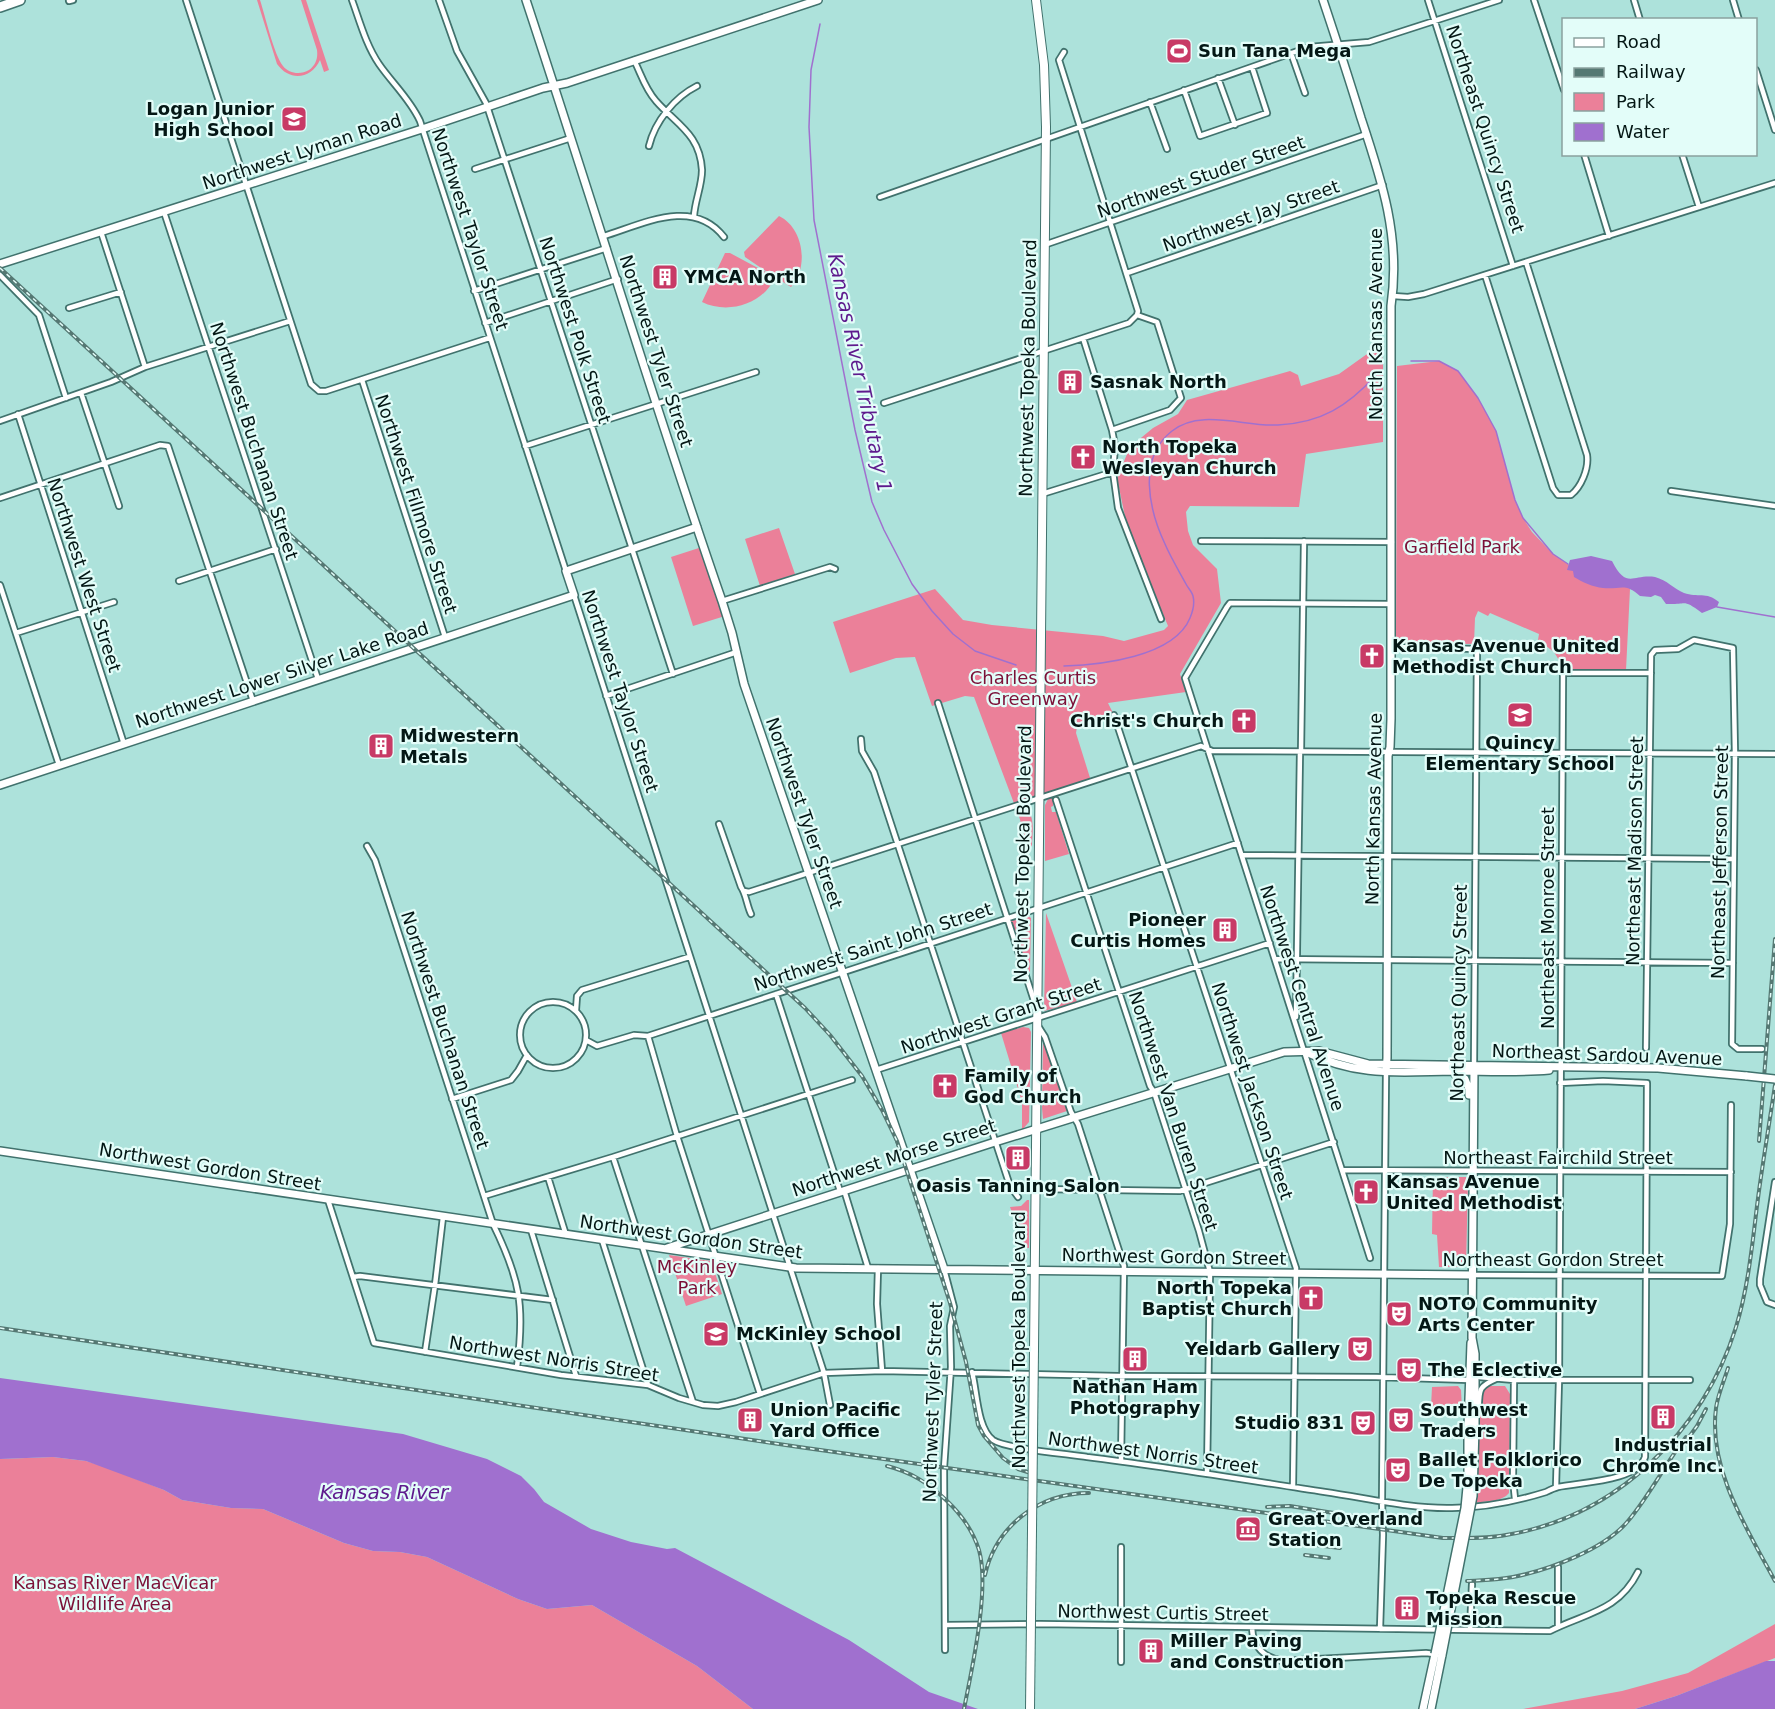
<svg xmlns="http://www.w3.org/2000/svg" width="1775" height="1709" font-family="'DejaVu Sans',sans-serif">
	<rect width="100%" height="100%" fill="#ade2db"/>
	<!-- green -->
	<path fill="#eb8099" d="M257,0h3c5,15 14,55 23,66 6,8 18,9 26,4 7,-5 9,-12 8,-20l-16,-50h5l23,70 -5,2 -4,-12c-9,19 -30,22 -43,4z
		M779,216c25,12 30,52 12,71l-16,-10c-11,27 -47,38 -73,25l23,-49h5l43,23 -28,-19 -1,-5z
		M1381,344l2,20v78l-77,12 -7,53 -109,-1 -4,6 2,19 5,14 24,24 4,34 -41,71 6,18 -78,11 6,12 -37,12 -1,6 15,48 -76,25 -41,-109 -9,-1 -33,10 -17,-49 -19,1 -46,15 -17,-51 102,-33 28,31 29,5 111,11 21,5 40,-11 4,-4 -41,-100 -10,-48 13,-31 23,-19 25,-14 9,-14 103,-29 8,4 3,11 38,-12z
		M1439,361l19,10 20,27 18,33 19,69 8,18 9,14 21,22 16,11 56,18 5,6 -4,81h-61l-11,-18 -16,-12 1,-6 -49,-21 -2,3 -10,-5 -3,7 -1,26 -78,-1 1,-277z
		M779,528l16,46 -35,12 -15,-47z
		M702,547l23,69 -32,10 -22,-69z
		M1058,795l1,5 -6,2v4l-2,1 1,5h4l13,42 -24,7v-56l3,-6z
		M1021,807c16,4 11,26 11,39l-4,2 -11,-39z
		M1046,913l31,89 -33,9z
		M1027,915l4,3 -1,54 -2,-1 -17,-50 2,-2z
		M1023,1027l6,1 2,4 -2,90 -7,8v-28l-21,-69z
		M1043,1037l24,74 -24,8 -1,-11z
		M1433,1177h33l2,3 -2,87h-27l-2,-32 -5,-1z
		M1027,1200h2v48h-4l-15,-41 11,-1z
		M669,1255l42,6 11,33 -36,12z
		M1458,1386l3,4 1,19 -31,-2 1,-20z
		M1490,1386h15l5,8 -1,99c-7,9 -23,8 -34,10l6,-106 1,-6z
		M53,1457l33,4 22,7 56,22 18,10 49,8 32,1 81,34 29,8 27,1 27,5 91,42 29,10 45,-4 105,61 56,43h-753v-250z
		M1775,1624v34l-99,38 -41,13h-112l99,-18 66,-18z"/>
	<!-- water -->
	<path fill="#a070cf" d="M1591,556l21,5c15,29 20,13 43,16 12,3 19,12 29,16 14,5 22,-2 35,9l-2,5 -15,6c-20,-15 -14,-8 -36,-9l-5,-7 -6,-2 -4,2 -11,-1c-15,-14 -20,-6 -37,-8 -10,-1 -21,-6 -29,-11l-1,-6 -6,-1 3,-10z
		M0,1378l403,56 84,25 34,17 13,13 10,13 47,27 40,13 36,7 8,-1 174,92 80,52 49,17h-225l-56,-43 -105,-61 -45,4 -29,-10 -91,-42 -27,-5 -27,-1 -29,-8 -81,-34 -32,-1 -49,-8 -18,-10 -78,-29 -33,-4 -53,2z
		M1766,1661h9v48h-140l41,-13z"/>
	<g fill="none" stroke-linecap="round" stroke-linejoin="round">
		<!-- stream -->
		<path stroke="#a070cf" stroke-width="1.5" d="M820,24l-9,46 -2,57 5,93 41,210 17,72 12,28 28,54 20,27 21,23 22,17 41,14
			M1411,361h28l19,10 20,27 18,33 19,69 8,18 30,36 15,10
			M1717,607l58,10
			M1064,666c36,-1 110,-9 126,-48 3,-7 5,-14 3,-22 -1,-4 -5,-8 -7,-12 -7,-13 -15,-26 -21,-40 -16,-34 -28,-86 7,-113 28,-23 73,-4 106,-6 43,-2 70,-19 98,-50"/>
		<defs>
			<path id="street" d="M186,0l125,384 8,7h7l163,-53
				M352,0c8,22 14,45 27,64 13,19 31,35 41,57l146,450
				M439,0l18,51 29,52 187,571
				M1428,0l85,266
				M1534,0l30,90
				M1634,0l6,20
				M1733,0l6,20
				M69,1l4,-1
				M1064,52l-5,8 79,251 -1,4
				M1291,53l14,40
				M634,60c7,14 11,29 22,41 21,24 44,33 46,69 0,16 -7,30 -8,46
				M1756,70l19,60
				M1218,78l17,47
				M1184,90l16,46 67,-23 -15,-46
				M1150,102l17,47
				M649,146c6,-25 26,-49 48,-60
				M1584,154l25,82
				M1682,154l17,53
				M475,169l96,-31
				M880,197l429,-150 60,-5 130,-42
				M164,212l154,467
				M101,232l44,135
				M604,236c39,-12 89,-39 120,1
				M1044,245l323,-111
				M1127,273l256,-88
				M0,275l39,40 27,83
				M1485,275l68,213 5,7h13c10,-8 18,-26 16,-40l-61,-193
				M474,291l133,-43
				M1393,296l15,1 16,-3 351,-111
				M69,308l52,-16
				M485,323l133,-44
				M1083,338l29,92 3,16 -2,26 5,36 43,111
				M362,380l83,257
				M81,393l38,113
				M884,403l245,-80 8,-8
				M18,414l106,330
				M0,421l111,-39 34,-15 145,-46
				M1112,430l58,-20 11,-12 -24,-76 -20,-7
				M525,446l231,-74
				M1671,491l104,15
				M1042,494l71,-22
				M0,498l160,-53 8,1 85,255
				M1201,541l191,1
				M179,581l97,-32
				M0,585l59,180
				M574,595l250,778 6,32
				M722,601l108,-34 5,2
				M16,633l98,-31
				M1391,647l86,2 -3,416
				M606,696l131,-44
				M938,703l97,301
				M1114,715l182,553 -3,219
				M861,739l1,12 12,21 136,414 8,11
				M1301,751l3,-210
				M1056,800l94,286 4,6 45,139 11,41 -3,202
				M719,824l22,63c5,7 6,19 10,27
				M367,846l8,14 118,364c27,55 32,82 24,143
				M1242,855l492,4
				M744,891l5,1 452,-146 11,5 563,3
				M1275,959l458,4
				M776,994l64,197
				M520 1035a33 33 0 1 1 66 0a33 33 0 1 1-66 0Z
				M576,1010l1,-14 5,-6 107,-33
				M1296,1017l4,-266
				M1038,1026l7,11 26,75 7,12 46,142 -3,195
				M648,1036l29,100 83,258
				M586,1040l11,6 37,-11 14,1 590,-193
				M1646,1048l5,-393 4,-5 23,-1 16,-9 39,8 2,106 -3,290 6,5h24
				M876,1070l394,-127
				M452,1099l59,-19 7,-9 9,-16
				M613,1157l80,245
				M1343,1170l388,2
				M548,1177l18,58
				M1775,1182l-15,97v6l7,17 8,3
				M1036,1189l144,2 154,-49
				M844,1190l24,78
				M484,1196l129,-39 239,-77
				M328,1200l46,143 187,32 87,10 31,13 24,7 15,1 18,-4 88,-29 58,-2 236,5 258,1 93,3
				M531,1230l45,146
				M602,1240l46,145
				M1370,1258l-185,-580 42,-71 3,-4 161,1
				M878,1268l-1,36 5,67
				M944,1269l10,38 -4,19 1,41 -7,101 1,182
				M1473,1275l249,1 8,-52 1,-119
				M353,1277l7,-1 193,24
				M425,1352l10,-67 8,-68
				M972,1372c5,19 5,56 21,68 13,9 76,14 94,17 80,10 159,23 238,35 42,6 85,17 127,16 30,0 65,-7 94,-16 4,-2 8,-4 12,-5 22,-5 79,-5 87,-30l2,-374 -44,-2 -43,2
				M1475,1374l4,3 35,3h176
				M1514,1380l-1,99 2,20
				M1478,1411c3,-19 -3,-23 18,-32
				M1556,1487l3,-107 4,-707h88
				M946,1625l94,-1 510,7c35,-18 68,-19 88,-59
				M1558,1627v-60
				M1252,1628c1,19 11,29 30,33l144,-8 16,2
				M1380,1629l3,-94 -1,-35 4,-428
				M1470,1630l2,-46
				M1121,1662v-115"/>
			<path id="secondary" d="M526,0c66,200 127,402 196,601l10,32 12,51 200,585
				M1323,0c13,39 26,79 38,118 21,63 40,120 30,188v413l-1,28 -2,9 -1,302 -1,14
				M0,264l422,-135 121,-41 24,-5 251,-83
				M0,785l574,-190 -8,-24 131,-44
				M1306,1052c53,25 89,20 146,19 32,0 64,2 97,-1
				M1474,1065l-2,273 3,16v73
				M1455,1074l10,5 4,10v6
				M0,1151l796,117 677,7
				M667,1248l328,-106 289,-90 35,-1 49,13 290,4 89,8
				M1468,1427l3,-84
				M1423,1709l12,-55
				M1431,1709l11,-54"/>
			<path id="primary" d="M1034,1350l12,-1223 -2,-62 -8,-65"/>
			<path id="highway" d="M0,7l20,-7"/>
		</defs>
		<!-- street casing -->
		<use href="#street" stroke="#41726d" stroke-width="8"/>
		<!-- secondary casing -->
		<use href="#secondary" stroke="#41726d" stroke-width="10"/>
		<!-- primary casing -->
		<use href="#primary" stroke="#41726d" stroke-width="10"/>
		<!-- highway casing -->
		<use href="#highway" stroke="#41726d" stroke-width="12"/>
		<!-- street -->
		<use href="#street" stroke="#fff" stroke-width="4.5"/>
		<!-- secondary -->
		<use href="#secondary" stroke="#fff" stroke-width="7"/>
		<!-- primary -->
		<use href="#primary" stroke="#fff" stroke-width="8"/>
		<!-- highway -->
		<use href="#highway" stroke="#fff" stroke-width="9"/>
		<defs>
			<path id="rail" d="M0,268l805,740 25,27 32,41 20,34 15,31 53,162 16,59 12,63 6,11 19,22 15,11 16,5
				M1759,1141l16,-202
				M0,1328l799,119 644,91c21,0 43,1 63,-3 110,-18 198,-104 230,-208 12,-39 16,-80 21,-121 5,-40 12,-80 18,-121
				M1728,1368c-4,13 -10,26 -12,40 -8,61 31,121 59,173
				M1684,1444l13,-18 9,-17
				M887,1466c24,6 41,17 59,34 14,13 27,31 33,50 11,39 -7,118 -15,159
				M1267,1507l23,-1 75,12
				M1292,1542l48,6
				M1305,1555l24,3
				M985,1575c11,-49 54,-82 104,-82
				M1467,1581c16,-1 31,-1 46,-4 36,-7 92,-28 115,-56 22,-26 37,-57 58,-84"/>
		</defs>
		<!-- rail casing -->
		<use href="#rail" stroke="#557873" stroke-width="4"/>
		<!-- rail -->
		<use href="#rail" stroke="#e3fdf9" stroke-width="1.5" stroke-dasharray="4.5" stroke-linecap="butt"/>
		<defs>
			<path id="secondary-bridge" d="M1747,1076l28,3
				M1435,1654l30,-146 3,-31v-50
				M1442,1655l31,-159 2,-69"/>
			<path id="primary-bridge" d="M1030,1709l4,-359"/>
		</defs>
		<!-- secondary-bridge casing -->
		<use href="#secondary-bridge" stroke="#41726d" stroke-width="10" stroke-linecap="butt"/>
		<!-- primary-bridge casing -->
		<use href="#primary-bridge" stroke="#41726d" stroke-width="10" stroke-linecap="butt"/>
		<!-- secondary-bridge -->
		<use href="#secondary-bridge" stroke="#fff" stroke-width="7"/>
		<!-- primary-bridge -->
		<use href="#primary-bridge" stroke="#fff" stroke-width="8"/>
	</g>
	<!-- icons -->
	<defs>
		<symbol id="stadium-square" viewBox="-11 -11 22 22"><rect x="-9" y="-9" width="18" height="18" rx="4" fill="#c83a66" stroke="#e3fdf9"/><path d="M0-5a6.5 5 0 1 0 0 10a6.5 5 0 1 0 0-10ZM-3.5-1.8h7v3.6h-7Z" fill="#fff"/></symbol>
		<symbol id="school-square" viewBox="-11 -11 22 22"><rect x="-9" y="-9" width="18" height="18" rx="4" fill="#c83a66" stroke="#e3fdf9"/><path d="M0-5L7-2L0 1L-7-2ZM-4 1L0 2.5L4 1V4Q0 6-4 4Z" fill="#fff"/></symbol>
		<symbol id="building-square" viewBox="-11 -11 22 22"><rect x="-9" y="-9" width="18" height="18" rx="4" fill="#c83a66" stroke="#e3fdf9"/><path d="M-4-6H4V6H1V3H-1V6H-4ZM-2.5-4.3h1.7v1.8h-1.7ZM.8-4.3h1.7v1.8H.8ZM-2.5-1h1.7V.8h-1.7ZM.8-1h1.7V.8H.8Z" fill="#fff"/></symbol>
		<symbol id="church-square" viewBox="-11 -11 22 22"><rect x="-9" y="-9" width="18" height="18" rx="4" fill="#c83a66" stroke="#e3fdf9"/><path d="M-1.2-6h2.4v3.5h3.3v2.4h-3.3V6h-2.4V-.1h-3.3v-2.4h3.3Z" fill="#fff"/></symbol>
		<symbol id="theatre-square" viewBox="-11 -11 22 22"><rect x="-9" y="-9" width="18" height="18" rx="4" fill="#c83a66" stroke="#e3fdf9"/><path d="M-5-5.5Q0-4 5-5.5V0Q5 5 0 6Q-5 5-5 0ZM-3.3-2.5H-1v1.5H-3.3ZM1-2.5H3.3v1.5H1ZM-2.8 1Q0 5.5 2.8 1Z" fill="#fff"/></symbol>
		<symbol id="museum-square" viewBox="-11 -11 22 22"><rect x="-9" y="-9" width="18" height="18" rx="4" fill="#c83a66" stroke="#e3fdf9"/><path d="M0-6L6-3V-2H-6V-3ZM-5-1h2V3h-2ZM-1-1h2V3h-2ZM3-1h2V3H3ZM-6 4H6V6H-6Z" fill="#fff"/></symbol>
	</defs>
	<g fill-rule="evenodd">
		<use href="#stadium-square" x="1164" y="36" width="30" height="30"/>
		<use href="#school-square" x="279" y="104" width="30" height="30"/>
		<use href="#building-square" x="650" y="262" width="30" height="30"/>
		<use href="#building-square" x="1055" y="367" width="30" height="30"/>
		<use href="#church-square" x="1068" y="442" width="30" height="30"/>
		<use href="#church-square" x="1357" y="641" width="30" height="30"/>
		<use href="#school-square" x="1505" y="700" width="30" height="30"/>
		<use href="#church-square" x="1229" y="706" width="30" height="30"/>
		<use href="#building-square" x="366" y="731" width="30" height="30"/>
		<use href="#building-square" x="1210" y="915" width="30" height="30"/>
		<use href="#church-square" x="930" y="1071" width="30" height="30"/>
		<use href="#building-square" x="1003" y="1143" width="30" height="30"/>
		<use href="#church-square" x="1351" y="1177" width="30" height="30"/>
		<use href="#church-square" x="1296" y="1283" width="30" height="30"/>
		<use href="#theatre-square" x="1384" y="1299" width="30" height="30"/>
		<use href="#school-square" x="701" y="1319" width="30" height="30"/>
		<use href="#theatre-square" x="1345" y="1334" width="30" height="30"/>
		<use href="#building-square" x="1120" y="1344" width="30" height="30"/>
		<use href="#theatre-square" x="1394" y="1355" width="30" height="30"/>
		<use href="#building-square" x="1648" y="1402" width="30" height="30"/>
		<use href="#building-square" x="735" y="1405" width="30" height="30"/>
		<use href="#theatre-square" x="1386" y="1405" width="30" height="30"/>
		<use href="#theatre-square" x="1348" y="1408" width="30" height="30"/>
		<use href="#theatre-square" x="1383" y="1455" width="30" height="30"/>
		<use href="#museum-square" x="1233" y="1514" width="30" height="30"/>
		<use href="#building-square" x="1392" y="1593" width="30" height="30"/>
		<use href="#building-square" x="1136" y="1636" width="30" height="30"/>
	</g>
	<g text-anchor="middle" stroke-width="4.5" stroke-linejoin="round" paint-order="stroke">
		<!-- poi labels -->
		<g font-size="18" font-weight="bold" fill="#041715" stroke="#e3fdf9" text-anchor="start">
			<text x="1198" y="57">Sun Tana Mega</text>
			<text x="274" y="115" text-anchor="end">Logan Junior<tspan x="274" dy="21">High School</tspan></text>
			<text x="684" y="283">YMCA North</text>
			<text x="1090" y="388">Sasnak North</text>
			<text x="1102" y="453">North Topeka<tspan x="1102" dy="21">Wesleyan Church</tspan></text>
			<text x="1392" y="652">Kansas Avenue United<tspan x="1392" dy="21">Methodist Church</tspan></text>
			<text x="1224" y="727" text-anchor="end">Christ's Church</text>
			<text x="400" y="742">Midwestern<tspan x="400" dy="21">Metals</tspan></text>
			<text x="1520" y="749" text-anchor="middle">Quincy<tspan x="1520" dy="21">Elementary School</tspan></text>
			<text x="1206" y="926" text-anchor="end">Pioneer<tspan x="1206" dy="21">Curtis Homes</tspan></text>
			<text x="964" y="1082">Family of<tspan x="964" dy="21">God Church</tspan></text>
			<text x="1386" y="1188">Kansas Avenue<tspan x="1386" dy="21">United Methodist</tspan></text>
			<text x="1018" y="1192" text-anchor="middle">Oasis Tanning Salon</text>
			<text x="1292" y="1294" text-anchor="end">North Topeka<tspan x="1292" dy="21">Baptist Church</tspan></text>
			<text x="1418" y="1310">NOTO Community<tspan x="1418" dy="21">Arts Center</tspan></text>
			<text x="736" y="1340">McKinley School</text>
			<text x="1340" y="1355" text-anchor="end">Yeldarb Gallery</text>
			<text x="1428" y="1376">The Eclective</text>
			<text x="1135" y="1393" text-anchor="middle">Nathan Ham<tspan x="1135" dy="21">Photography</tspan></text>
			<text x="770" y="1416">Union Pacific<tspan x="770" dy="21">Yard Office</tspan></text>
			<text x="1420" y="1416">Southwest<tspan x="1420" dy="21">Traders</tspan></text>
			<text x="1344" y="1429" text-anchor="end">Studio 831</text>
			<text x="1663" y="1451" text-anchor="middle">Industrial<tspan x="1663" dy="21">Chrome Inc.</tspan></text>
			<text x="1418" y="1466">Ballet Folklorico<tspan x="1418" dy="21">De Topeka</tspan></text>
			<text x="1268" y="1525">Great Overland<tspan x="1268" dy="21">Station</tspan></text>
			<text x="1426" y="1604">Topeka Rescue<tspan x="1426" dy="21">Mission</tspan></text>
			<text x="1170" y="1647">Miller Paving<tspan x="1170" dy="21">and Construction</tspan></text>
		</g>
		<!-- street labels -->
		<g font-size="18" fill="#041715" stroke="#e3fdf9">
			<text transform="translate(1485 129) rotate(72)" y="6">Northeast Quincy Street</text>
			<text transform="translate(302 152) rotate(-18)" y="6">Northwest Lyman Road</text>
			<text transform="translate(1201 177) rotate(-19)" y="6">Northwest Studer Street</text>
			<text transform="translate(1251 216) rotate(-19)" y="6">Northwest Jay Street</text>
			<text transform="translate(470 229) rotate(72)" y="6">Northwest Taylor Street</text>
			<text transform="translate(1376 324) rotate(-90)" y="6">North Kansas Avenue</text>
			<text transform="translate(575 330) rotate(72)" y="6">Northwest Polk Street</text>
			<text transform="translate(656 351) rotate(72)" y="6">Northwest Tyler Street</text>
			<text transform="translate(1028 368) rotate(-89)" y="6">Northwest Topeka Boulevard</text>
			<text transform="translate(254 441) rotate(72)" y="6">Northwest Buchanan Street</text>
			<text transform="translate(416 504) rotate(72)" y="6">Northwest Fillmore Street</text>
			<text transform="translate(84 575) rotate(72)" y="6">Northwest West Street</text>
			<text transform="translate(282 675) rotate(-18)" y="6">Northwest Lower Silver Lake Road</text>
			<text transform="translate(620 691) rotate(72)" y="6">Northwest Taylor Street</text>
			<text transform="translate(1374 809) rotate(-89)" y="6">North Kansas Avenue</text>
			<text transform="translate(804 813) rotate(71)" y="6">Northwest Tyler Street</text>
			<text transform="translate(1635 851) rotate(-89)" y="6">Northeast Madison Street</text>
			<text transform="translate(1023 854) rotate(-89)" y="6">Northwest Topeka Boulevard</text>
			<text transform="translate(1720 862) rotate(-89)" y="6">Northeast Jefferson Street</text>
			<text transform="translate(1548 918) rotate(-90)" y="6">Northeast Monroe Street</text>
			<text transform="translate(873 947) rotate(-18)" y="6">Northwest Saint John Street</text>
			<text transform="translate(1459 993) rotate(-89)" y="6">Northeast Quincy Street</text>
			<text transform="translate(1302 998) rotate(72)" y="6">Northwest Central Avenue</text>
			<text transform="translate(1001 1016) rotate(-18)" y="6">Northwest Grant Street</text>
			<text transform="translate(445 1030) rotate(72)" y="6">Northwest Buchanan Street</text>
			<text transform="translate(1607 1055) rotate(2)" y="6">Northeast Sardou Avenue</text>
			<text transform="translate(1252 1091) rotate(72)" y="6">Northwest Jackson Street</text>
			<text transform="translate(1173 1111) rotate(72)" y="6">Northwest Van Buren Street</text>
			<text transform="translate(894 1158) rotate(-18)" y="6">Northwest Morse Street</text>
			<text x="1558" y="1164">Northeast Fairchild Street</text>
			<text transform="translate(210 1167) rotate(9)" y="6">Northwest Gordon Street</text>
			<text transform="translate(691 1237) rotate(8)" y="6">Northwest Gordon Street</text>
			<text transform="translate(1174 1257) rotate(1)" y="6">Northwest Gordon Street</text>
			<text x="1553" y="1266">Northeast Gordon Street</text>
			<text transform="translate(1019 1340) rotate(-90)" y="6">Northwest Topeka Boulevard</text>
			<text transform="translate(554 1359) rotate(9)" y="6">Northwest Norris Street</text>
			<text transform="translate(933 1402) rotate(-88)" y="6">Northwest Tyler Street</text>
			<text transform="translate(1153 1453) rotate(8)" y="6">Northwest Norris Street</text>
			<text transform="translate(1163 1613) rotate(1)" y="6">Northwest Curtis Street</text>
		</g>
		<!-- park labels -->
		<g font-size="18" fill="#7b1037" stroke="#e3fdf9">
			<text x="1462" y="553">Garfield Park</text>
			<text x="1033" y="684">Charles Curtis<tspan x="1033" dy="21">Greenway</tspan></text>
			<text x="697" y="1273">McKinley<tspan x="697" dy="21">Park</tspan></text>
			<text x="115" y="1589">Kansas River MacVicar<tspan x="115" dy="21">Wildlife Area</tspan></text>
		</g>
		<!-- water labels -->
		<g font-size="20" font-style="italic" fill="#5e1a8d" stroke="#e3fdf9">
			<text transform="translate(860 373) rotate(78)" y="7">Kansas River Tributary 1</text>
			<text x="384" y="1499">Kansas River</text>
		</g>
	</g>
	<!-- legend -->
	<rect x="1562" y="18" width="195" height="138" fill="#e3fdf9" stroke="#8aa19e" stroke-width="1.5"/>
	<rect x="1574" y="38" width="30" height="9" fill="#ffffff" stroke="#8aa19e" stroke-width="1.5"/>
	<text x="1616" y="48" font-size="18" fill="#041715">Road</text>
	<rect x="1574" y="68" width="30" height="9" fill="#557873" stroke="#8aa19e" stroke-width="1.5"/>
	<text x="1616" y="78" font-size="18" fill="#041715">Railway</text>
	<rect x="1574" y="93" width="30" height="18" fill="#eb8099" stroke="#8aa19e" stroke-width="1.5"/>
	<text x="1616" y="108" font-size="18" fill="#041715">Park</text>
	<rect x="1574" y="123" width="30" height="18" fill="#a070cf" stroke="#8aa19e" stroke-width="1.5"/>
	<text x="1616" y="138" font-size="18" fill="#041715">Water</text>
</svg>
